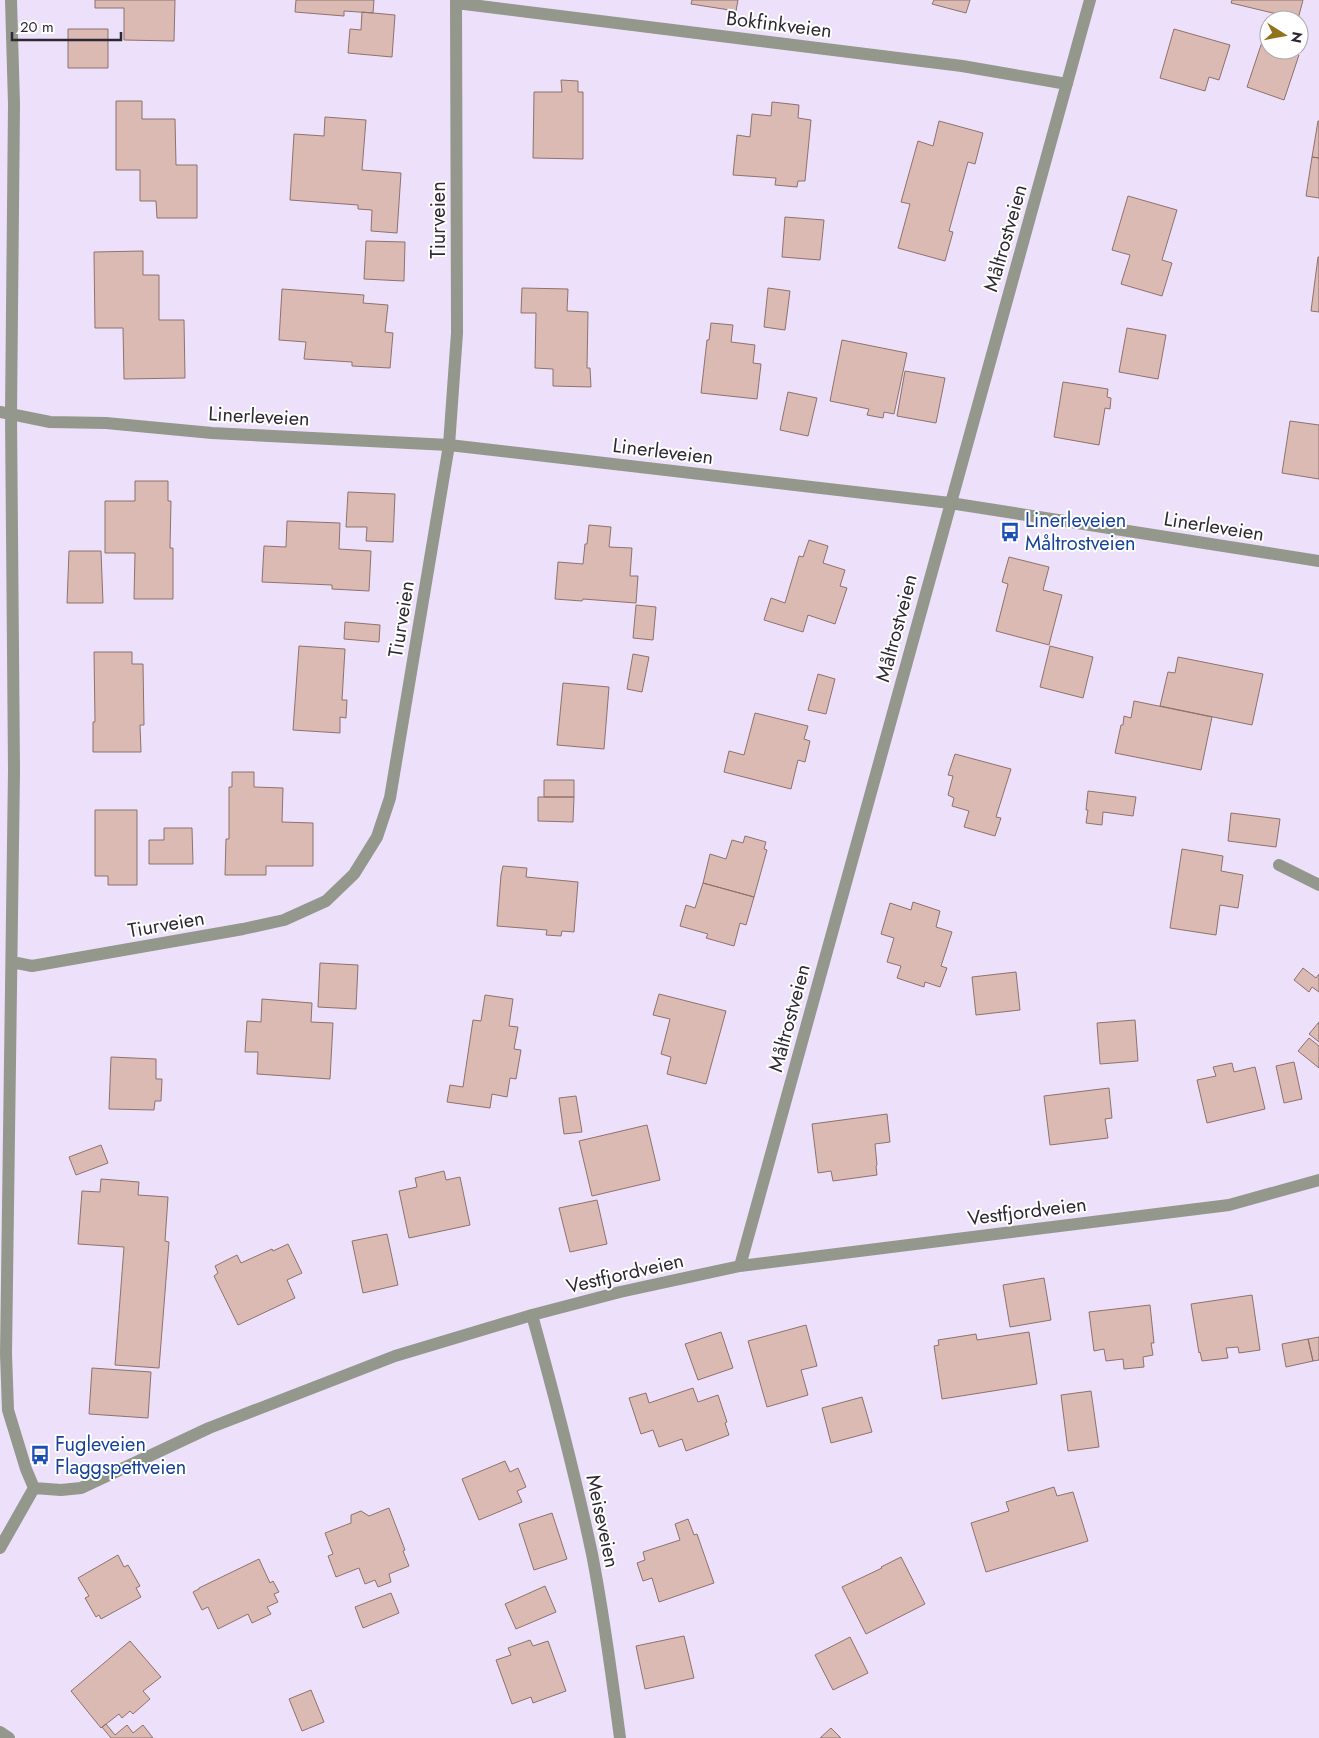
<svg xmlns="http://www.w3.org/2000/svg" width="1319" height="1738" font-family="Jost,sans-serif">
	<rect width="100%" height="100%" fill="#ece0fa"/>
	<!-- building -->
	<path fill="#dabab3" stroke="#8f726c" d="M95,0h80l-1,41 -50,-1v-32h-29z
		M296,0h78l-1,13 -29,-2v5l-49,-4z
		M692,0h46l-2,11 -45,-7z
		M934,0h36l-4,13 -34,-9z
		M1232,0h71l-5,19 -67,-16z
		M362,12l33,3 -3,42 -44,-4 2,-24 11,1z
		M68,29h40v39h-40z
		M1174,29l56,16 -11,35 -10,-3 -4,14 -45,-13z
		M1262,42l7,3v5h15l15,5 -15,45 -37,-13z
		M561,80l17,1v11h5v67l-50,-1 1,-66h28z
		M116,101h26v18h33l1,46h21v53h-40l-1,-17h-16v-31h-24z
		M772,102l27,3 -1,13 13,2 -6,61h-7l-1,6 -22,-2 1,-7 -43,-3 4,-40 13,2 2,-23 19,2z
		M325,117l41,3 -4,50 39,3 -4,60 -26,-2 1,-21 -14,-1v-4l-68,-5 4,-66 30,2z
		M939,121l44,12 -8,31 -7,-2 -19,69 4,1 -8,29 -47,-13 12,-44 -9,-2 17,-61 15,5z
		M1318,121h1v37l-7,-1z
		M1312,157l7,1v40l-13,-2z
		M1128,196l49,14 -15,50 10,3 -10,33 -41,-12 9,-29 -18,-5z
		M785,217l39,3 -4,40 -38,-3z
		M366,241l39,1 -1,39 -40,-2z
		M143,251v24h16v45h25l1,58 -61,1 -1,-51h-28l-1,-76z
		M1318,257h1v55l-8,-1z
		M522,288l46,1 -1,22 21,1 -1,56h3l1,19 -38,-1v-17l-18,-1 1,-55h-15z
		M768,288l22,3 -5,39 -21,-3z
		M282,289l82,6 -1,8 25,2 -3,27 8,1 -3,35 -38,-2v-4l-48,-3 2,-17 -27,-2z
		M711,323l22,2 -2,17 24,3 -2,18 8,1 -4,35 -56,-6 6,-53h2z
		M1127,328l39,7 -8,44 -39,-7z
		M842,340l65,13 -13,61 -10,-2 -1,6 -16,-3 2,-6 -39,-8z
		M905,371l40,7 -9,45 -39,-7z
		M1063,382l45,7 -1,8 4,1 -1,11 -5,-1 -6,37 -45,-8z
		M788,392l29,6 -9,38 -28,-6z
		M1290,421l29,4v54l-37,-6z
		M135,481h33v20h3l-1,47h3v51h-39l1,-46h-30v-52h30z
		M348,492l47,2 -2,48 -27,-1 1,-14h-21z
		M287,521l53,2 -1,26 32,2 -2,40 -37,-2v-4l-70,-3 2,-36 22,1z
		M589,525l22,2 -2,20 23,1 -2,28h8l-2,27 -53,-4 -1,2 -27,-2 3,-37 25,2 2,-20h2z
		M809,540l19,6 -5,17 22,7 -5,16 7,2 -12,36 -27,-9 -5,17 -39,-12 7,-22 14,5 14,-47 4,1z
		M69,551h32l2,52h-36z
		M1009,557l40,10 -6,23 19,5 -13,50 -53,-14 12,-47 -6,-2z
		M636,605l20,2 -3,33 -20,-2z
		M345,622l35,3 -1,17 -35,-3z
		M299,646l46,3 -3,51h5l-1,18 -6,-1v16l-47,-3z
		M1050,646l43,11 -10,41 -43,-11z
		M94,652h38v12h11l1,61h-4l1,27h-48v-30h2z
		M633,654l16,3 -7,35 -15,-3z
		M1178,657l85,17 -11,51 -92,-19 8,-34 7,1z
		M818,674l17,5 -9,35 -18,-4z
		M563,683l46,4 -5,62 -47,-4z
		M1134,701l78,16 -11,53 -86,-17 6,-28h2l1,-9 7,2z
		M755,713l53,13 -4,13 6,2 -5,21 -7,-2 -7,29 -67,-17 5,-21 15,4z
		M955,754l56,15 -15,48 5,1 -6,18 -31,-9 5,-16 -17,-5 2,-8 -6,-3 5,-19 -5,-1z
		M232,772h22v15l29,1 -1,34 31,1v43h-47v9h-41l1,-36h3v-52h3z
		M544,780h30v17h-30z
		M1088,791l48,6 -3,19 -30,-4 -1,13 -16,-2 2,-13h-2z
		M538,797h36l-1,25 -35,-1z
		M95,810h42v75h-29v-9h-13z
		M1231,813l49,6 -4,28 -48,-6z
		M164,828h28l1,36h-44v-24h15z
		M745,836l21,6 -2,7 3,1 -13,47 -51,-14 7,-29 16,5 6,-19 11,3z
		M1182,849l41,7 -2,15 22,4 -5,33 -18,-3 -4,30 -46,-7z
		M503,866l24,2 -1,9 52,5 -4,50 -12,-1 -1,5 -15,-1 1,-5 -50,-4 4,-51z
		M703,883l51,14 -8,28 -6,-2 -6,23 -28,-8 2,-4 -28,-8 6,-21 9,3z
		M913,902l27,9 -4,16 16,5 -11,34 6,2 -7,19 -15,-5 -1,5 -27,-9 4,-12 -14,-4 7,-24 -13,-4 9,-31 21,7z
		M320,963l38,2 -2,44 -38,-2z
		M1303,968l13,10 3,-4v18l-7,-5 -3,5 -15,-12z
		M1016,972l4,38 -44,5 -4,-38z
		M659,994l67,17 -20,73 -39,-10 4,-17 -10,-3 9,-35 -17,-4z
		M485,995l28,4 -4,27 9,1 -4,22 7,1 -5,29 -6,-1 -3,19 -15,-3 -2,14 -43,-6 3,-17 13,2 10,-67 8,1z
		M262,999l50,4 -1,19 22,1 -3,56 -73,-5 1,-22h-13l2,-31 14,1z
		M1135,1020l3,41 -38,3 -3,-41z
		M1319,1022v20l-10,-8z
		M1309,1038l10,8v22l-21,-17z
		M111,1057l45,2v20h6l-1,22h-6l-1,9 -45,-1z
		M1294,1062l8,37 -18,4 -8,-37z
		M1232,1063l2,9 21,-5 10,42 -58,14 -10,-43 19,-4 -3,-9z
		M1109,1088l3,30 -7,1 3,19 -58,7 -6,-49z
		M576,1096l6,36 -18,2 -5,-36z
		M887,1114l3,28 -15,2 2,21 -1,1 1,9 -44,6 -2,-10 -13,2 -6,-49z
		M647,1125l13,55 -68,16 -13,-55z
		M101,1145l7,18 -32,12 -7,-18z
		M444,1171l2,9 14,-3 10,48 -61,13 -10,-47 18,-4 -2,-9z
		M101,1179l38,3 -1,13 30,2 -3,44 4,1 -10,126 -44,-3 9,-118 -46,-3 4,-53 18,1z
		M597,1200l10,44 -37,8 -11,-44z
		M387,1234l11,51 -35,8 -11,-52z
		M288,1244l14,29 -15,7 8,18 -57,27 -24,-49 4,-3 -3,-7 22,-11 4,8 31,-14 1,2z
		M1044,1278l7,42 -41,7 -7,-42z
		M1252,1295l8,55 -21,3 -1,-6 -12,1 2,10 -26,3 -2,-9 -1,1 -8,-49z
		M1150,1305l4,38h-3l2,12 -10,2 1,10 -20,2 -1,-10 -17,2 -2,-12 -10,2 -5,-39z
		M806,1325l11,41 -16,4 7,25 -41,12 -19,-66z
		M721,1332l12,36 -35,12 -13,-36z
		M1029,1332l8,52 -95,15 -8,-53 5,-1 -1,-5 38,-6 1,6z
		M1319,1337v23l-6,1 -5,-22z
		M1308,1339l5,22 -27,6 -4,-23z
		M92,1368l59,4 -3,46 -59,-4z
		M693,1388l5,14 20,-7 9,27 -2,1 4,12 -43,16 -4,-12 -23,8 -6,-17 -12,4 -12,-36 17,-5 3,10z
		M1091,1391l8,56 -31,4 -7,-56z
		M862,1397l10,35 -41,11 -9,-35z
		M505,1461l5,11 8,-4 8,19 -9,4 5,11 -43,18 -17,-41z
		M1054,1487l3,9 16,-4 15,49 -102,31 -15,-49 38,-12 -3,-9z
		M389,1508l16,42 -2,1 6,15 -20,8 2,8 -13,5 -3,-7 -10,4 -6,-16 -23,9 -8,-21 5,-2 -8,-21 26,-10v-8l10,-4 8,5z
		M552,1513l15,46 -33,11 -15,-46z
		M688,1519l6,16 3,-1 17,49 -55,19 -7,-24 -9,3 -6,-18 8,-3 -2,-8 37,-12 -5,-16z
		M118,1555l6,12 4,-2 12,21 -4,2 5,9 -40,22 -2,-4 -3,2 -11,-19 4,-2 -11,-18z
		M901,1557l24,47 -59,30 -24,-47 40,-19 -1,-1z
		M259,1559l11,24 3,-2 6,11 -5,2 4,8 -11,5 4,7 -19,9 -4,-9 -30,15 -10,-22 -6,3 -9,-18 6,-3v-1z
		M545,1586l11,26 -40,17 -11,-25z
		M391,1593l8,20 -36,15 -8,-21z
		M684,1636l10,42 -49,11 -9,-43z
		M850,1637l18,36 -35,17 -18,-35z
		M530,1640l3,6 15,-5 18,50 -33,12 -2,-6 -19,7 -16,-44 15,-5 -3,-7z
		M130,1641l31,36 -18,14 7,8 -17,15 -3,-3 -8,7 -3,-4 -18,14 -30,-37z
		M311,1690l13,32 -22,9 -13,-32z
		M106,1724l9,11 12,-10 6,8 10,-8 10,13h-42l-9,-11z
		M831,1728l10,10h-21z"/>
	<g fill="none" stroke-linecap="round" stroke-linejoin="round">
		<!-- street -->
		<path stroke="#94978b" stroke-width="12" d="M11,0l3,104 -3,311 3,355 -8,584 2,56 18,59 8,19
			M456,3l506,63 105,18
			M0,412l50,10 56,1 106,10 237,12 501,58 369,58
			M1279,865l40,20
			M12,962l20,4 211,-37 41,-9 42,-19 28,-27 23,-37 13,-39 59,-353 8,-112 -1,-333
			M740,1266l350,-1266
			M532,1315c22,79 43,159 60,239 12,61 20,123 28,184
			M0,1548l34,-60 27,2 20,-2 128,-60 186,-72 137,-41 88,-23 120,-26 489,-61 90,-25
			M0,1732l9,6"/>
	</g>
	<!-- icons -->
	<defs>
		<symbol id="bus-bare" viewBox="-9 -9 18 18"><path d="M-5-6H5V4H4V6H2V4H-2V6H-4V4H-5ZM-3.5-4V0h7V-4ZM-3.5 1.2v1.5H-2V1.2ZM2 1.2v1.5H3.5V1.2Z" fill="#1a4fb4" stroke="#fff" stroke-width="2.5" paint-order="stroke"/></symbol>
	</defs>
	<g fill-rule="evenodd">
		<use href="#bus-bare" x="996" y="518" width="28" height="28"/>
		<use href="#bus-bare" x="26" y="1441" width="28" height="28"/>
	</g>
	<g text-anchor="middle" stroke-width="4" stroke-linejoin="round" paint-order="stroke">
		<!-- street labels -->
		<g font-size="20" fill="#2d2832" stroke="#fff">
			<text transform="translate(779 24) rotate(7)" y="7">Bokfinkveien</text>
			<text transform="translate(438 220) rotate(-90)" y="7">Tiurveien</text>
			<text transform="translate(1005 238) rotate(-74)" y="7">Måltrostveien</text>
			<text transform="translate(259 416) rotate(3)" y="7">Linerleveien</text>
			<text transform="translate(663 451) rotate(7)" y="7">Linerleveien</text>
			<text transform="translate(1214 526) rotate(9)" y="7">Linerleveien</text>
			<text transform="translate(401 619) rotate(-81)" y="7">Tiurveien</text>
			<text transform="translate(896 628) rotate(-75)" y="7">Måltrostveien</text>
			<text transform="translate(166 924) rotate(-10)" y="7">Tiurveien</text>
			<text transform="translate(789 1018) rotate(-75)" y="7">Måltrostveien</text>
			<text transform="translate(1027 1211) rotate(-7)" y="7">Vestfjordveien</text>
			<text transform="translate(625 1273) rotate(-13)" y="7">Vestfjordveien</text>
			<text transform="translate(603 1521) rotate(78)" y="7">Meiseveien</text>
		</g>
		<!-- transit labels -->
		<g font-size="20" fill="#164399" stroke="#fff" text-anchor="start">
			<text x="1025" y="527">Linerleveien<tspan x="1025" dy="23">Måltrostveien</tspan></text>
			<text x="55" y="1451">Fugleveien<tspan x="55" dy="23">Flaggspettveien</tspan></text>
		</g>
	</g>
	<!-- north arrow -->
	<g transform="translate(1284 35) rotate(101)"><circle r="24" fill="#ffffff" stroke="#aba9ad"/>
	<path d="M0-4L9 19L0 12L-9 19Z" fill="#93731a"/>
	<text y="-8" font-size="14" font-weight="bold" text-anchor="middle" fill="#2d2832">N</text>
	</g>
	<!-- scale -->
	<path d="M12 32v8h109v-8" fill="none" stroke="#2d2832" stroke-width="2.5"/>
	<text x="20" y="32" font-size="15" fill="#2d2832" stroke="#ffffff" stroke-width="4" paint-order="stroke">20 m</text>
</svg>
